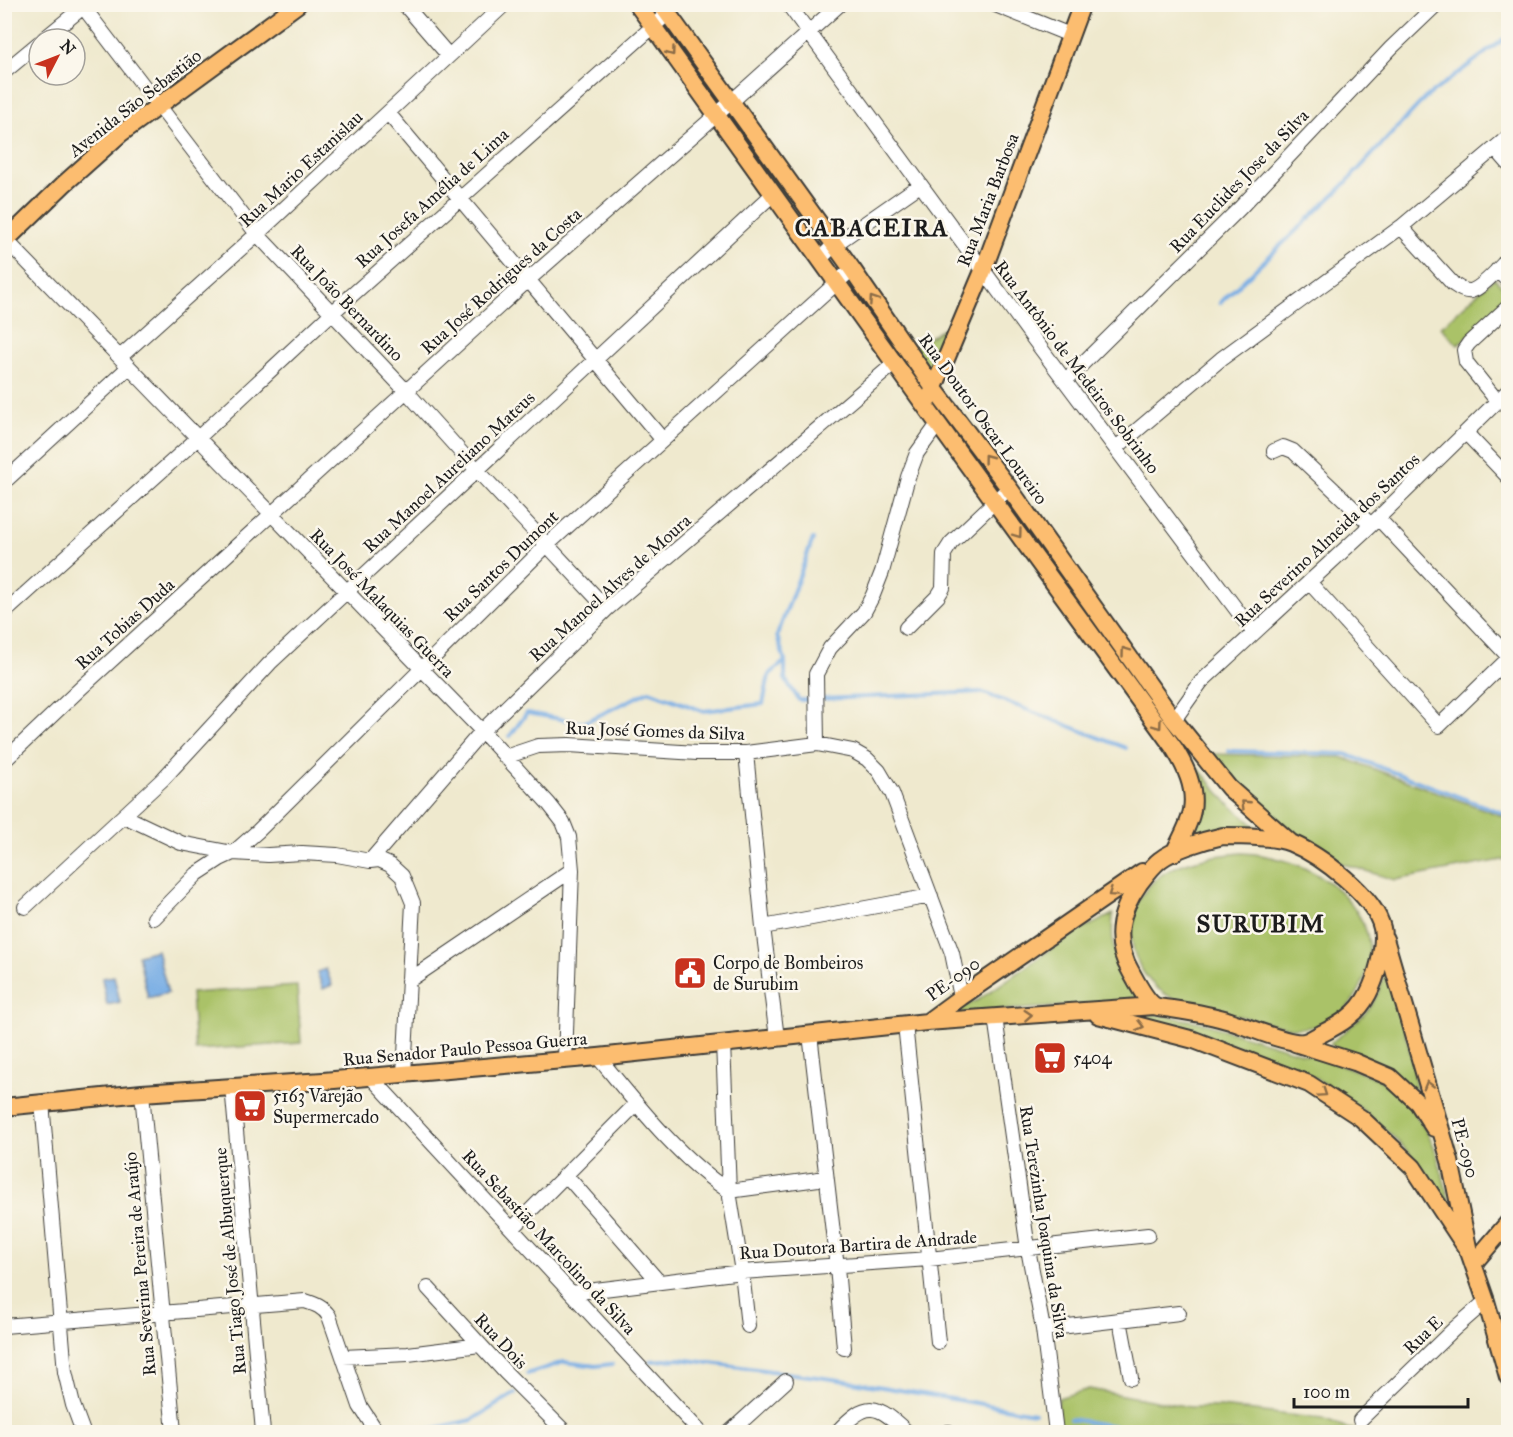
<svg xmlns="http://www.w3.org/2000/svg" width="1513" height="1437" font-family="'IM FELL Great Primer',serif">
	<rect width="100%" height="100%" fill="#fbf7ec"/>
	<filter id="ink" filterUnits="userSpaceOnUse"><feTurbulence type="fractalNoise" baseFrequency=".0167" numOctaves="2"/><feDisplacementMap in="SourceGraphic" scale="12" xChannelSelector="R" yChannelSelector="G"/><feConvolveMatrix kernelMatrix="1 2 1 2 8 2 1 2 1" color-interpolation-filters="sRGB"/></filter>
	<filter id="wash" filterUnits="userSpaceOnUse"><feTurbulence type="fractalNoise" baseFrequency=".008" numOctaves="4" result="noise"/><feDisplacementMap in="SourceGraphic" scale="24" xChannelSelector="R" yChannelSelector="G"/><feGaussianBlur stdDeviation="1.35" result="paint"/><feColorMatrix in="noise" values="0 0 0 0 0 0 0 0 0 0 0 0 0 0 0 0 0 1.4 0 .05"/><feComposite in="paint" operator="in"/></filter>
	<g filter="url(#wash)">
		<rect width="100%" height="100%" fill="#efe9ce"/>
		<!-- green -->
		<path fill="#aac267" stroke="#636f42" stroke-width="1.5" d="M665,25l53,73 -4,3 -53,-72z
			M732,118l56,77 -3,3 -57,-76z
			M798,208l24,34 -4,3 -25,-33z
			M846,274l340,472 -3,3 -343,-470z
			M1494,278l14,15v6l-50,46 -17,-18z
			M953,322l-20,53 -20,-27z
			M1205,754l136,3 167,61v41l-113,21 -74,-23 -29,-17z
			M1191,760l36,42 32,28 -69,11c17,-30 14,-51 1,-81z
			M1242,853c50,3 103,26 123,75 12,30 -3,71 -30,90 -13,9 -28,10 -44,10 -29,-7 -59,-13 -88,-21 -10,-3 -22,-5 -31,-9 -46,-24 -55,-85 -16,-119 22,-19 59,-24 86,-26z
			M1113,914c-3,37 3,59 30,87l-183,12 -1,-4 19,-9 95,-66z
			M1386,967c12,40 26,80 30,121l-2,1 -34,-25 -49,-19v-2c31,-26 46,-33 55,-76z
			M297,986l4,57 -106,7 -4,-57z
			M1155,1014l44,8 142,43 38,14 27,22 21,31 9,20 16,57c-43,-67 -106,-123 -182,-152 -41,-16 -86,-21 -126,-40l3,-2z
			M1089,1389l101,18h30l103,12 22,9 23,4h-308l-2,-34z"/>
		<!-- water -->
		<path fill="#76ace4" stroke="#496480" stroke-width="1.5" d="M157,950l11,43 -20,5 -10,-43z
			M326,969l6,16 -9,4 -6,-17z
			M114,976l6,26 -13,3 -5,-27z"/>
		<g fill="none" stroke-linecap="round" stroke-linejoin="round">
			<!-- stream -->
			<path stroke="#76ace4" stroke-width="4" d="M1220,303l122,-116 83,-89 83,-62
				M785,661l-8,-25 36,-97
				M821,699l160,-7 145,56
				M510,736l17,-23 56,10 66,-32 54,20 60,-7 6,-29 16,-14v18l14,21h14
				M1229,751l116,3 163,61
				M650,1361l30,-2 167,22 187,32
				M527,1374l37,-12 32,4 16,-2
				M1070,1419l82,13
				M417,1432l55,-12 43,-27"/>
		</g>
	</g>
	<g filter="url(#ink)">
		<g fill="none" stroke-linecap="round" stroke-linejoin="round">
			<defs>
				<path id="minor" d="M81,4l176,230 149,157 71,79 130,139
					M404,4l45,52
					M788,4l245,334 221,295
					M993,4l77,31
					M44,39l39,-32
					M4,72l35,-29
					M388,113l274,326
					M1495,148l13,15
					M1401,227l52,57c6,4 11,8 18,7 11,-3 29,-24 37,-32
					M6,240l476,491 67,73 14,18 6,15 3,33 -7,189
					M820,259l14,-14 86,-60
					M1497,270l11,11
					M120,357l137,-123 248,-230
					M1065,381l175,-173 151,-160 46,-44
					M1498,402l-32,-40 -2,-12 5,-7 39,-36
					M1466,433l42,44
					M1116,448l105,-89 180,-132 107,-90
					M1274,451l9,-4 10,4 78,74
					M4,482l125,-115
					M1378,518l130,138
					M1309,582l130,144 69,-67
					M4,613l194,-175 134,-125 335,-299
					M906,628l32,-32 5,-8 1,-34 7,-11 58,-55
					M1174,720l27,-38 170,-157 137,-134
					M817,744l-1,-70 14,-26 34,-36 9,-17 9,-23 26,-95 9,-24 21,-29
					M746,753l17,174 14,111
					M505,757l33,-11 31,-1 128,8h49l71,-9 36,7 14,8 12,12 13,22 60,160 9,44
					M4,761l77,-73 447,-408 203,-178 109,-98
					M124,816l57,27 52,10 35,2 34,-2 35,2 33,6 9,-1 11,5 12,11 11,27 -9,171
					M370,861l112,-130 125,-122 288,-246
					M25,907l138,-128 107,-116 503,-469
					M154,918l43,-44 23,-15 13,-6 25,-22 290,-287 304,-275
					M763,927l168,-31
					M408,981l164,-111
					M995,1017l33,232 15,80 13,103
					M905,1024l33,318
					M810,1034l27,233 7,81
					M723,1043l6,148 13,81 6,54
					M598,1057c37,45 82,103 131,134l97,-13
					M371,1077l329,355
					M232,1086l31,346
					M142,1093l32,339
					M42,1102l23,270 8,33 10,27
					M566,1175l93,107
					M512,1229l124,-125
					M428,1288l77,84 60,60
					M571,1293l171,-21 187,-13 219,-24
					M1120,1320l11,58
					M4,1326l301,-25c10,3 18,6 24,15l31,90 17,26
					M1043,1329l136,-16
					M343,1357l65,-3 72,-9
					M1360,1420l94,-91 32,-28
					M730,1432l56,-51
					M837,1432c30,-32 39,-29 70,0
					M948,1432h1"/>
				<path id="major" d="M637,4l301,420 236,324c11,18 22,39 18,62 -2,14 -12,30 -18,43
					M661,4l191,265 83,121 74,98 165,232 55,68 61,54
					M4,242l60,-58 56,-50 178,-130
					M930,397l53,-126 99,-267
					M1223,836c18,0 52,0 68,7 29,12 84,53 91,85 4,17 -6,51 -14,66 -10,20 -27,30 -47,40 -5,2 -11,7 -17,8 -14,3 -59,-16 -74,-21 -18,-6 -38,-9 -58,-12 -4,-1 -13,-1 -17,-3 -9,-5 -19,-25 -24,-34 -18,-31 -12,-60 8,-88 6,-8 13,-18 21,-24 14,-11 45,-20 63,-24z
					M1385,939l65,222 19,91 17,49 22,76
					M1098,1015l96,25 115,44 52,34 52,49 56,85
					M927,1022l34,-25 181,-125
					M1295,1043l60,19 35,15 28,26 16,25
					M4,1107l138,-14 181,-12 275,-24 329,-35 227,-16
					M1473,1264l35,-41"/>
			</defs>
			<!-- minor casing -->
			<use href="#minor" stroke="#3c3b37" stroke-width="16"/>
			<!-- major casing -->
			<use href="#major" stroke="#3c3b37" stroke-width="20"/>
			<!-- minor -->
			<use href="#minor" stroke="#fff" stroke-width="14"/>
			<!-- major -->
			<use href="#major" stroke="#fcbd6f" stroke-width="16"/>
		</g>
		<!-- one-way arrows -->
		<defs><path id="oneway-chevron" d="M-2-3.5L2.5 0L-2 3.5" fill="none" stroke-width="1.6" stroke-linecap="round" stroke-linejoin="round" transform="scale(1.5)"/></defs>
		<g stroke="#8c6c46">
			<use href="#oneway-chevron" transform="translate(671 52) rotate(54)"/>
			<use href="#oneway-chevron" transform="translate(873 300) rotate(-124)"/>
			<use href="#oneway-chevron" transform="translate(987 458) rotate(-127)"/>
			<use href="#oneway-chevron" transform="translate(1018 534) rotate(54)"/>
			<use href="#oneway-chevron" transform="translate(1125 651) rotate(-126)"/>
			<use href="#oneway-chevron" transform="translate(1158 725) rotate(54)"/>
			<use href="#oneway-chevron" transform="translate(1245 804) rotate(-136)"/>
			<use href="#oneway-chevron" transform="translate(1112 893) rotate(145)"/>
			<use href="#oneway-chevron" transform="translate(1028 1015) rotate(-4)"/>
			<use href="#oneway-chevron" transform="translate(1140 1026) rotate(14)"/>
			<use href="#oneway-chevron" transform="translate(1428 1085) rotate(-106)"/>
			<use href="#oneway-chevron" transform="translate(1323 1093) rotate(34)"/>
		</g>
	</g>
	<!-- icons -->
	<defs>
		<symbol id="civic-square" viewBox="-11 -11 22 22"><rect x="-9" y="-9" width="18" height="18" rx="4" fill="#c8321e" stroke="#fbf7ec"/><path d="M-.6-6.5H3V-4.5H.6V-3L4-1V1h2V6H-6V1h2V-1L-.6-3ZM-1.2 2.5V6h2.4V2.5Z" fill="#fff"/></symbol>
		<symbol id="supermarket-square" viewBox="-11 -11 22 22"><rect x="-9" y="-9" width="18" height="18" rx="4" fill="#c8321e" stroke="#fbf7ec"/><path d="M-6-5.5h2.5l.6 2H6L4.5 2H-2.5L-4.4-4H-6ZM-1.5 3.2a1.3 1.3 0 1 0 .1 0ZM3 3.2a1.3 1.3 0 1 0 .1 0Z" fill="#fff"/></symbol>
	</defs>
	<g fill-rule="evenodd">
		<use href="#civic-square" x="671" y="954" width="38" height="38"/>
		<use href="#supermarket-square" x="1031" y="1039" width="38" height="38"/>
		<use href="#supermarket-square" x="231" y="1087" width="38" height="38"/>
	</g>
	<g text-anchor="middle" stroke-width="5" stroke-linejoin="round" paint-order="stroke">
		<!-- street labels -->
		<g font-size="18" fill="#1c1c1c" stroke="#fbf7ec">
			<text transform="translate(135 103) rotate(-38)" y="6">Avenida São Sebastião</text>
			<text transform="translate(301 169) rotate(-43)" y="6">Rua Mario Estanislau</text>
			<text transform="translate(1239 181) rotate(-46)" y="6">Rua Euclides Jose da Silva</text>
			<text transform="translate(432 198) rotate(-42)" y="6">Rua Josefa Amélia de Lima</text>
			<text transform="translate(988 200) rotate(-69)" y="6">Rua Maria Barbosa</text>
			<text transform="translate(501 281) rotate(-42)" y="6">Rua José Rodrigues da Costa</text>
			<text transform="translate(347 303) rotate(46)" y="6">Rua João Bernardino</text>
			<text transform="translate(1077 367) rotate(53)" y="6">Rua Antônio de Medeiros Sobrinho</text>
			<text transform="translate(983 419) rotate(54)" y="6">Rua Doutor Oscar Loureiro</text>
			<text transform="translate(449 472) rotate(-43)" y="6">Rua Manoel Aureliano Mateus</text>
			<text transform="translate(1327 540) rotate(-43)" y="6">Rua Severino Almeida dos Santos</text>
			<text transform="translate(501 566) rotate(-44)" y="6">Rua Santos Dumont</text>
			<text transform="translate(610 588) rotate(-42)" y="6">Rua Manoel Alves de Moura</text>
			<text transform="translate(382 603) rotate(46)" y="6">Rua José Malaquias Guerra</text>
			<text transform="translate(125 624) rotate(-42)" y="6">Rua Tobias Duda</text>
			<text transform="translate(655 731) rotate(2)" y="6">Rua José Gomes da Silva</text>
			<text transform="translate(953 979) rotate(-36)" y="6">PE-090</text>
			<text transform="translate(465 1049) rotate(-5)" y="6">Rua Senador Paulo Pessoa Guerra</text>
			<text transform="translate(1465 1148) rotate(75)" y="6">PE-090</text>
			<text transform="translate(1044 1222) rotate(81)" y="6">Rua Terezinha Joaquina da Silva</text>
			<text transform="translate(549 1242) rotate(47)" y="6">Rua Sebastião Marcolino da Silva</text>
			<text transform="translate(858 1245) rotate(-4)" y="6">Rua Doutora Bartira de Andrade</text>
			<text transform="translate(230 1261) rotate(-95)" y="6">Rua Tiago José de Albuquerque</text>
			<text transform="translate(140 1264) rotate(-95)" y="6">Rua Severina Pereira de Araújo</text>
			<text transform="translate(1423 1335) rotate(-44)" y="6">Rua E</text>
			<text transform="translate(501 1341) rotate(47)" y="6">Rua Dois</text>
		</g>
		<!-- poi labels -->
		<g font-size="18" fill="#1c1c1c" stroke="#fbf7ec" text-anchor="start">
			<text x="713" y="969">Corpo de Bombeiros<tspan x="713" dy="21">de Surubim</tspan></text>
			<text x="1073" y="1064">5404</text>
			<text x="273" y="1102">5163 Varejão<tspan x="273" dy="21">Supermercado</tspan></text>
		</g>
		<!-- district labels -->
		<g font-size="24" font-weight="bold" letter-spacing="1.5" fill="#1c1c1c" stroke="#fbf7ec">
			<text x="872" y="236">CABACEIRA</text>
			<text x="1261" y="932">SURUBIM</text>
		</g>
	</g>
	<!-- margin -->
	<rect width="1513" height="1437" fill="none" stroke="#fbf7ec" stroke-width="24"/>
	<!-- north arrow -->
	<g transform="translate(57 57) rotate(48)"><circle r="28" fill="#fbf7ec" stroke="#a29f99" stroke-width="1.5"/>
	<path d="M0-4.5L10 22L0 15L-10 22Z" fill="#c8321e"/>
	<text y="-9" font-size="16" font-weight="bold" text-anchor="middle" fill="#1c1c1c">N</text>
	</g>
	<!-- scale -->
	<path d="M1294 1398v9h174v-9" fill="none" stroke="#1c1c1c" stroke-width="3"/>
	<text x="1303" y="1398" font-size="18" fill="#1c1c1c" stroke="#fbf7ec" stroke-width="4.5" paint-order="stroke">100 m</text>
</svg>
